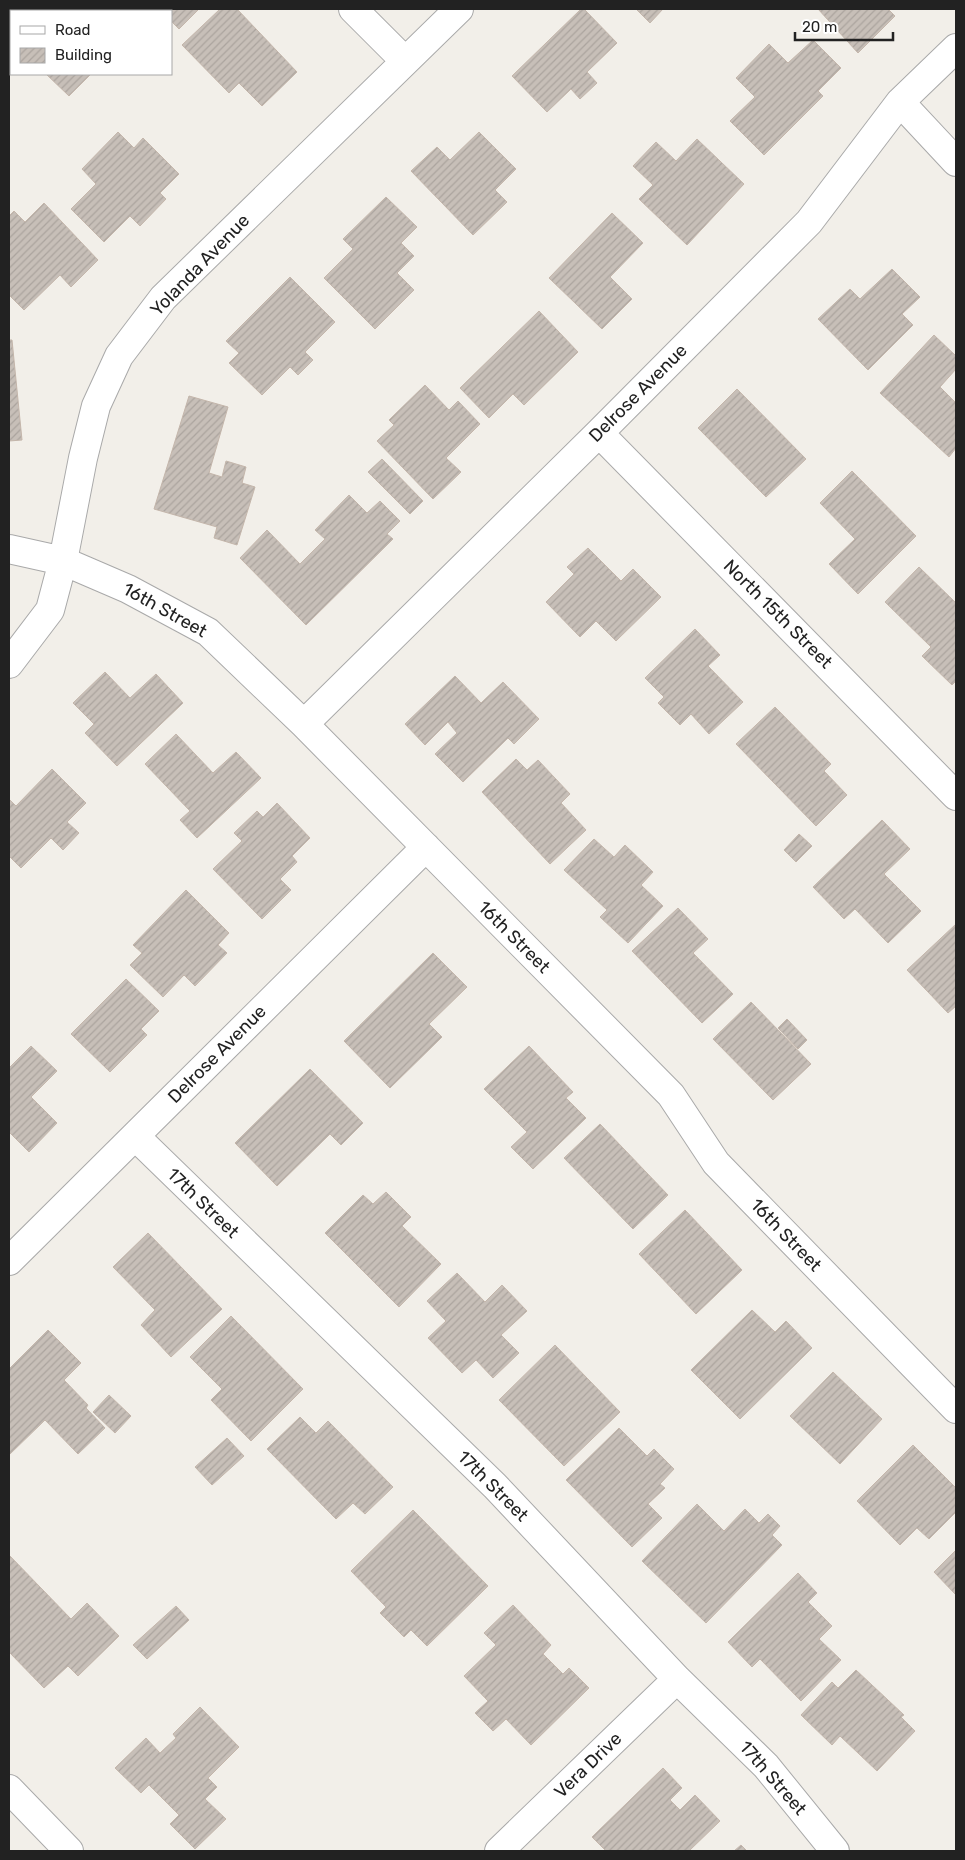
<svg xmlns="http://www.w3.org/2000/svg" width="965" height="1860" font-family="Rubik,sans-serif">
	<defs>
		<pattern id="building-hatch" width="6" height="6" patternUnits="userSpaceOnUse" patternTransform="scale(1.25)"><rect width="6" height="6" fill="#c7bfb8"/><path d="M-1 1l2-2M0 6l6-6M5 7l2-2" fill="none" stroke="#aba49e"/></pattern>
	</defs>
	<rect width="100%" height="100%" fill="#f2efe9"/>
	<!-- building -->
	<path fill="url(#building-hatch)" stroke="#c4b6ab" d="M158,9h41l-20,20 -8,-8v-10h-10z
		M220,9h17l60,63 -35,34 -23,-23 -10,10 -47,-48z
		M581,9h3l33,34 -30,29 10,11 -17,16 -9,-10 -24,23 -35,-36z
		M636,9h27l-13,14z
		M818,9h70l7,7 -37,37z
		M813,40l28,28 -23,23 5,5 -59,59 -34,-34 25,-24 -19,-19 33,-34 19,19z
		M46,74h45l-22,22z
		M118,132l16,16 9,-10 36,36 -19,19 6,6 -26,27 -10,-10 -26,26 -33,-33 25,-25 -14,-15z
		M479,132l37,37 -21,21 12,12 -34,33 -62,-64 26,-24 13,13z
		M697,139l47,45 -57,61 -48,-46 14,-14 -20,-19 23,-24 20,19z
		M386,197l31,30 -16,16 13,13 -17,17 17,17 -39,39 -51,-51 29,-29 -10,-10z
		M44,203l54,57 -27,27 -11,-12 -36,35 -15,-15v-79l5,-5 11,11z
		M612,213l31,30 -33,34 22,22 -30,30 -53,-51z
		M892,269l28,28 -18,17 11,11 -45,45 -50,-51 32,-30 10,10z
		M290,277l45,45 -30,30 8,8 -15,15 -8,-8 -28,28 -33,-32 10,-10 -13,-12z
		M539,311l39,41 -54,53 -11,-11 -24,24 -29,-30z
		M934,335l22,21v13l-16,18 16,16v45l-7,9 -69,-64z
		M9,340h3l10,100 -13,1z
		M425,385l24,25 9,-9 22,23 -34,34 15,14 -28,27 -56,-58 17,-16 -5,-5z
		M737,389l69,70 -40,38 -68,-69z
		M189,396l39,11 -19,66 13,4 4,-16 20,6 -4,16 13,4 -18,58 -23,-7 3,-11 -63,-18z
		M382,459l41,42 -13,13 -42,-42z
		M852,471l64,65 -58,58 -29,-30 26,-25 -35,-36z
		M349,495l18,18 13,-12 20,20 -13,13 6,5 -87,86 -66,-67 27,-28 33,34 25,-25 -10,-9z
		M588,548l33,33 12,-12 28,28 -45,44 -20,-20 -16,16 -34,-35 28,-28 -7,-7z
		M919,567l37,36v78l-4,4 -30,-29 9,-9 -46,-45z
		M695,629l25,26 -12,11 35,36 -34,32 -18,-20 -11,11 -22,-22 6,-6 -19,-19z
		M105,672l25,26 26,-24 27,29 -66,63 -32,-33 9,-9 -21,-21z
		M455,676l26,27 22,-21 36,37 -25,25 -6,-6 -45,44 -28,-28 22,-21 -9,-11 -23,23 -20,-21z
		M775,707l56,57 -7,7 23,24 -31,31 -80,-82z
		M176,734l37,39 23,-21 25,26 -64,60 -17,-18 10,-9 -45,-47z
		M516,759l11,11 11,-10 32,34 -9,9 25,27 -36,34 -68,-72z
		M52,769l34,34 -19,19 12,11 -16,17 -12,-12 -30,30 -12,-12v-57l7,7z
		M277,803l33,35 -18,18 5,6 -17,17 11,11 -29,29 -49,-50 29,-28 -8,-8 23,-22 6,6z
		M882,820l28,29 -26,25 37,37 -33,32 -33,-34 -11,10 -31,-32z
		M799,834l13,12 -16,16 -12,-12z
		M594,839l20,18 11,-12 28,27 -12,13 22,21 -35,37 -28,-26 7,-7 -43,-40z
		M186,890l43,43 -11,12 9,8 -32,33 -11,-11 -21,22 -33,-32 12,-12 -9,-8z
		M678,908l30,31 -15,14 40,41 -31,29 -70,-72z
		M956,924v82l-8,7 -41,-43z
		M433,953l34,34 -38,37 13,13 -52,51 -46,-47z
		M126,979l33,32 -18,18 6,6 -37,37 -39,-38z
		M751,1002l60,62 -38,36 -60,-61z
		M787,1019l20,21 -9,9 -20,-21z
		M31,1046l26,25 -26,26 26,26 -28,29 -20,-20v-64z
		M529,1046l44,46 -7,6 20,20 -53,51 -22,-22 16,-15 -43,-43z
		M310,1069l53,54 -22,22 -11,-11 -53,52 -42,-43z
		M600,1124l68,71 -35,34 -69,-71z
		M386,1192l25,25 -9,9 39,38 -42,43 -74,-74 38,-38 10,9z
		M685,1210l57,60 -46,44 -57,-60z
		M148,1233l74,76 -51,48 -30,-32 14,-15 -42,-43z
		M457,1273l28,29 17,-17 25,26 -26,24 18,18 -26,25 -17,-18 -14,13 -34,-35 18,-17 -19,-20z
		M752,1310l23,22 11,-11 26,27 -72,71 -49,-49z
		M231,1316l72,73 -52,52 -40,-41 11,-11 -32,-32z
		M48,1330l33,33 -17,17 24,25 -2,3 19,20 -27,26 -33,-34 -36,35v-86z
		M555,1345l65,67 -56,54 -65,-66z
		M833,1372l49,47 -42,45 -50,-48z
		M109,1395l22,21 -16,17 -22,-21z
		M300,1417l16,16 12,-12 65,66 -28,27 -12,-11 -17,16 -69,-70z
		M619,1428l28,28 7,-7 20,20 -14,15 5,4 -17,16 14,14 -30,29 -66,-67z
		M227,1438l17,18 -32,29 -17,-18z
		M913,1445l43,43v24l-27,27 -12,-11 -17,17 -43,-44z
		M697,1504l27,27 21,-22 14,14 9,-9 12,12 -8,9 10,10 -76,78 -64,-62z
		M413,1510l75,76 -61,60 -16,-16 -7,7 -24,-24 6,-6 -35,-36z
		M956,1550v45l-22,-23z
		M9,1555l62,64 16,-16 32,33 -41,40 -10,-10 -24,22 -35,-36z
		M798,1573l19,20 -9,9 24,24 -13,13 22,21 -40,41 -41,-42 -8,8 -24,-25z
		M513,1605l38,40 -8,9 20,20 6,-6 20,20 -58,57 -25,-26 -13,12 -18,-18 13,-12 -24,-25 32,-31 -12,-12z
		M176,1606l13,14 -42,39 -14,-14z
		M856,1670l48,45 -3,2 14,14 -38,40 -37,-35 -8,9 -31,-30 31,-33 6,6z
		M200,1707l39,40 -31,31 9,9 -12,12 21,20 -31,30 -25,-25 9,-9 -30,-30 -8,8 -26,-25 31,-30 14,15 16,-15 -3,-4z
		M663,1768l19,20 -12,12 10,10 15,-15 25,26 -31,30h-83l-14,-14z
		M741,1845l6,6h-13z"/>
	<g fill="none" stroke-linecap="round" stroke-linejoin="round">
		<defs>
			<path id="minor" d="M353,9l52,52
				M900,102l56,60
				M599,433l357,363
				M9,549l54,12 65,28 80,43 96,92 367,371 45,68 240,246
				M9,664l41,-54 13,-49 20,-103 13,-52 23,-50 44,-58 296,-289
				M304,724l295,-291 210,-211 91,-120 56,-54
				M135,1136l360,350 182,193 89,87 69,85
				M9,1261l417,-414
				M9,1789l60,62
				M499,1851l178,-172"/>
		</defs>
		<!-- minor casing -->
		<use href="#minor" stroke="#a9a9a9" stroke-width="30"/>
		<!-- minor -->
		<use href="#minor" stroke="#fff" stroke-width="28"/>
	</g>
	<g text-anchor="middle" stroke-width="4" stroke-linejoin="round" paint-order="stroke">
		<!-- street labels -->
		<g font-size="18" fill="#222" stroke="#fff">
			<text transform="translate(200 265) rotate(-46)" y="6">Yolanda Avenue</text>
			<text transform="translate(638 393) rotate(-45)" y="6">Delrose Avenue</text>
			<text transform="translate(165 610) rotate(29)" y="6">16th Street</text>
			<text transform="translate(778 614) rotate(45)" y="6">North 15th Street</text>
			<text transform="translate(514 937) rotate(45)" y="6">16th Street</text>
			<text transform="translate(217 1054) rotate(-45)" y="6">Delrose Avenue</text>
			<text transform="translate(203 1203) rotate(44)" y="6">17th Street</text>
			<text transform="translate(786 1235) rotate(46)" y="6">16th Street</text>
			<text transform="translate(493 1486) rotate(45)" y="6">17th Street</text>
			<text transform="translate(588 1765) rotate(-44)" y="6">Vera Drive</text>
			<text transform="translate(773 1778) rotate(49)" y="6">17th Street</text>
		</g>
	</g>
	<!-- border -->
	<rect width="965" height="1860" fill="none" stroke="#222222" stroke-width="20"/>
	<!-- legend -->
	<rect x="10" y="10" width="162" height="65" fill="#ffffff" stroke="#a7a7a7"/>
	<rect x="20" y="26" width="25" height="8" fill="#ffffff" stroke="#a7a7a7"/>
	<text x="55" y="35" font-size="15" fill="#222222">Road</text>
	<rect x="20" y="48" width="25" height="15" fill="url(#building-hatch)" stroke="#a7a7a7"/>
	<text x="55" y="60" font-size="15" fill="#222222">Building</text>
	<!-- scale -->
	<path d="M795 32v8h98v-8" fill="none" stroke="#222222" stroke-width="2.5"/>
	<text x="802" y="32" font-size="15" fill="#222222" stroke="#ffffff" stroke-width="4" paint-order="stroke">20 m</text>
</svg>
